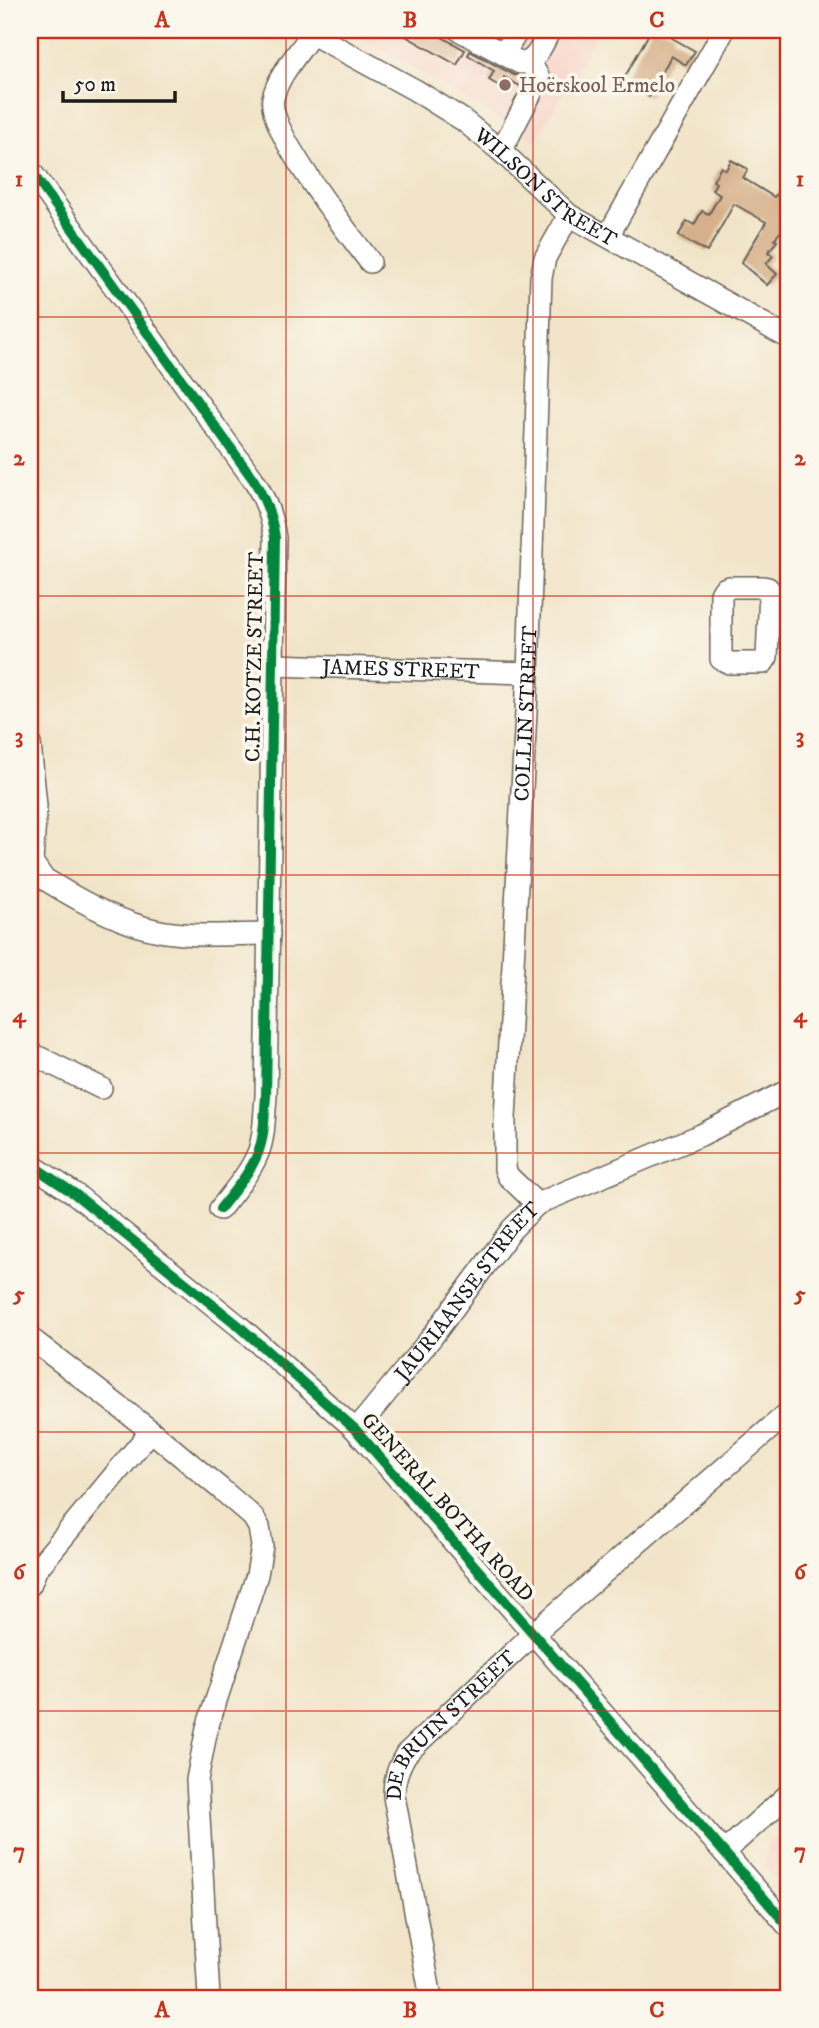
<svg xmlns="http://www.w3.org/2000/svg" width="819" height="2028" font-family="'IM FELL DW Pica',serif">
	<rect width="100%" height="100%" fill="#fbf7ec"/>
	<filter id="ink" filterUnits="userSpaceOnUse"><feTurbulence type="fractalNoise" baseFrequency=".0143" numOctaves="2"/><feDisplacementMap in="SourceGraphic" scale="14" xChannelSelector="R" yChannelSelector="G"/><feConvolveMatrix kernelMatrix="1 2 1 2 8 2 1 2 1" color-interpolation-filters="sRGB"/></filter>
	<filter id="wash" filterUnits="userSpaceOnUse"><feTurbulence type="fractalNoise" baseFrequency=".00686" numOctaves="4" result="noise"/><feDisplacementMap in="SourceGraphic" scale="28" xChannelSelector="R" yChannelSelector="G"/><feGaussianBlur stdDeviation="1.57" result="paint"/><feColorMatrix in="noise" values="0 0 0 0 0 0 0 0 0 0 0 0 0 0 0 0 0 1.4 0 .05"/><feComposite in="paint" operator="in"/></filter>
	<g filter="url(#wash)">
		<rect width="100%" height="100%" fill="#f1e4c8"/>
		<!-- built -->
		<path fill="#f7d1c6" d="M348,30h251l-63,111z
			M789,1826v69l-24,-28 3,-22z"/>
		<g id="blocks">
			<!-- building -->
			<path fill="#d6b08a" d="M395,30h34l36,20 -8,15z
				M651,30h16l7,5 -2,3 23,13 -9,14 -15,-9 -22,41 -27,-15z
				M470,51l44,24 9,1 1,2 -4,8 -16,-9 -5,9 -10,-6 5,-9 -26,-16z
				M731,160l17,9 -5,9 31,19 15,-15v41l-15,16 3,2 -9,11 5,4 -7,8 11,10 -10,11 -26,-22 25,-41 -32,-18 -27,48 -29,-16 9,-15 7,4 8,-14 7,3 11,-19 -8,-5 4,-7 -3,-2 8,-14 5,3z"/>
		</g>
	</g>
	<g filter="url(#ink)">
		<use href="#blocks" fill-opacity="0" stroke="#676258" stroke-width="2"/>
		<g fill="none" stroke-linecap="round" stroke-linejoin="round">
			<defs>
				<g id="minor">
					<path id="s1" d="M305,30l110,60 48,30 38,31 68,64 220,123"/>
					<path d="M459,30l61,33c16,1 23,-20 30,-33"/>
					<path d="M312,33c-13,20 -34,42 -39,65 -7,32 75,134 97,164"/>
					<path d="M504,54l14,-24"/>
					<path d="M501,151l38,-73 -9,-16"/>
					<path d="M30,170l223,309c12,19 19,37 22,59l-9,559c-2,18 -1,39 -8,56 -8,20 -25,39 -38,56"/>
					<path d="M608,236l116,-206"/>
					<path d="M729,587h34l5,1 2,3 -3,66 -4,6h-34l-8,-4v-65l3,-5z"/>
					<path id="s2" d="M273,665l255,8"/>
					<path d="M30,744l6,62 -4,56 11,16 8,5c29,18 70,40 104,47 36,8 76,4 114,4"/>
					<path d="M30,1053l71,35"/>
					<path d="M30,1164l45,30 164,132 117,104 433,497"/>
					<path id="s3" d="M537,1204l-29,-28 -3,-7v-50l23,-446 13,-395 4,-20 24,-43"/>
					<path d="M30,1338l121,93 71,59 31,27 6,10 3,19 -5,29 -50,153 -10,52 12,218"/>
					<path id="s4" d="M356,1430l76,-93 80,-108 25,-25 164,-69 88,-45"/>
					<path d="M30,1585l6,-15 115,-139"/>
					<path d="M724,1852l65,-58"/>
					<path id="s5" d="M431,1998l-37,-202c0,-17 4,-28 12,-42l128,-121 255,-221"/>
				</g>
			</defs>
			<!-- minor casing -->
			<use href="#minor" stroke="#676258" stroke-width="24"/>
			<!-- minor -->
			<use href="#minor" stroke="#fff" stroke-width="21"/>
			<defs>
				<path id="cycleway" d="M30,170l223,309c12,19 19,37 22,59l-9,559c-2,18 -1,39 -8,56 -8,20 -25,39 -38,56
					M30,1164l45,30 164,132 117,104 433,497"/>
			</defs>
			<!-- cycleway casing -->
			<use href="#cycleway" stroke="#fbf7ec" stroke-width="15"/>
			<!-- cycleway -->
			<use href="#cycleway" stroke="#00873e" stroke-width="10"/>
		</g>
	</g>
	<!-- grid -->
	<path fill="none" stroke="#c8321e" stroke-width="2" stroke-opacity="0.55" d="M286,30v1968M533,30v1968M30,317h759M30,596h759M30,875h759M30,1153h759M30,1432h759M30,1711h759"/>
	<!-- markers -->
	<circle fill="#8d6e63" stroke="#fbf7ec" stroke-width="2.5" cx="505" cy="85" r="7"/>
	<g text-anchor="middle" stroke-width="7" stroke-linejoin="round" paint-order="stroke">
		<!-- education labels -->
		<g font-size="21" fill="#785e54" stroke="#fbf7ec" text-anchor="start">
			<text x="519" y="92">Hoërskool Ermelo</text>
		</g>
		<!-- street labels -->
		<g font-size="21" fill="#1c1c1c" stroke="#fbf7ec">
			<text dy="7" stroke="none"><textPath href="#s1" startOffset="289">WILSON STREET</textPath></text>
			<text transform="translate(254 657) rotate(-89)" y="7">C.H. KOTZE STREET</text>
			<text dy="7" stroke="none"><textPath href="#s2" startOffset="128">JAMES STREET</textPath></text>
			<text dy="7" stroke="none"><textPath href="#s3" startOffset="504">COLLIN STREET</textPath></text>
			<text dy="7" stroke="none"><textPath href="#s4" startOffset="178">JAURIAANSE STREET</textPath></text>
			<text transform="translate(448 1507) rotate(48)" y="7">GENERAL BOTHA ROAD</text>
			<text dy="7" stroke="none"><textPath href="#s5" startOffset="298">DE BRUIN STREET</textPath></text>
		</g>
	</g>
	<!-- margin -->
	<rect width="819" height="2028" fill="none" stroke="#fbf7ec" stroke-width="77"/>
	<!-- scale -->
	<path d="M63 91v10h112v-10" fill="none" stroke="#1c1c1c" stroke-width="3.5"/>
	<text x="74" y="91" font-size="21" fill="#1c1c1c" stroke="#fbf7ec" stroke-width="5" paint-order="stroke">50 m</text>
	<rect x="38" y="38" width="742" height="1952" fill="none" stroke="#c8321e" stroke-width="2.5"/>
	<g font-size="23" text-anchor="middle" font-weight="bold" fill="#c8321e">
		<text x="162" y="27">A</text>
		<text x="410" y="27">B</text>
		<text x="657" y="27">C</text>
		<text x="19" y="186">1</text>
		<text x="800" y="186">1</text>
		<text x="19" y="465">2</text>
		<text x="800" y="465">2</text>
		<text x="19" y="743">3</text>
		<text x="800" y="743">3</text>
		<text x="19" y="1022">4</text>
		<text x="800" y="1022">4</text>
		<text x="19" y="1301">5</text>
		<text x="800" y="1301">5</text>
		<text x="19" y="1579">6</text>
		<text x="800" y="1579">6</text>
		<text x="19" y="1858">7</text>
		<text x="800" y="1858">7</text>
		<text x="162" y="2017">A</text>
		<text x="410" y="2017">B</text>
		<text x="657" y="2017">C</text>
	</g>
</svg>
